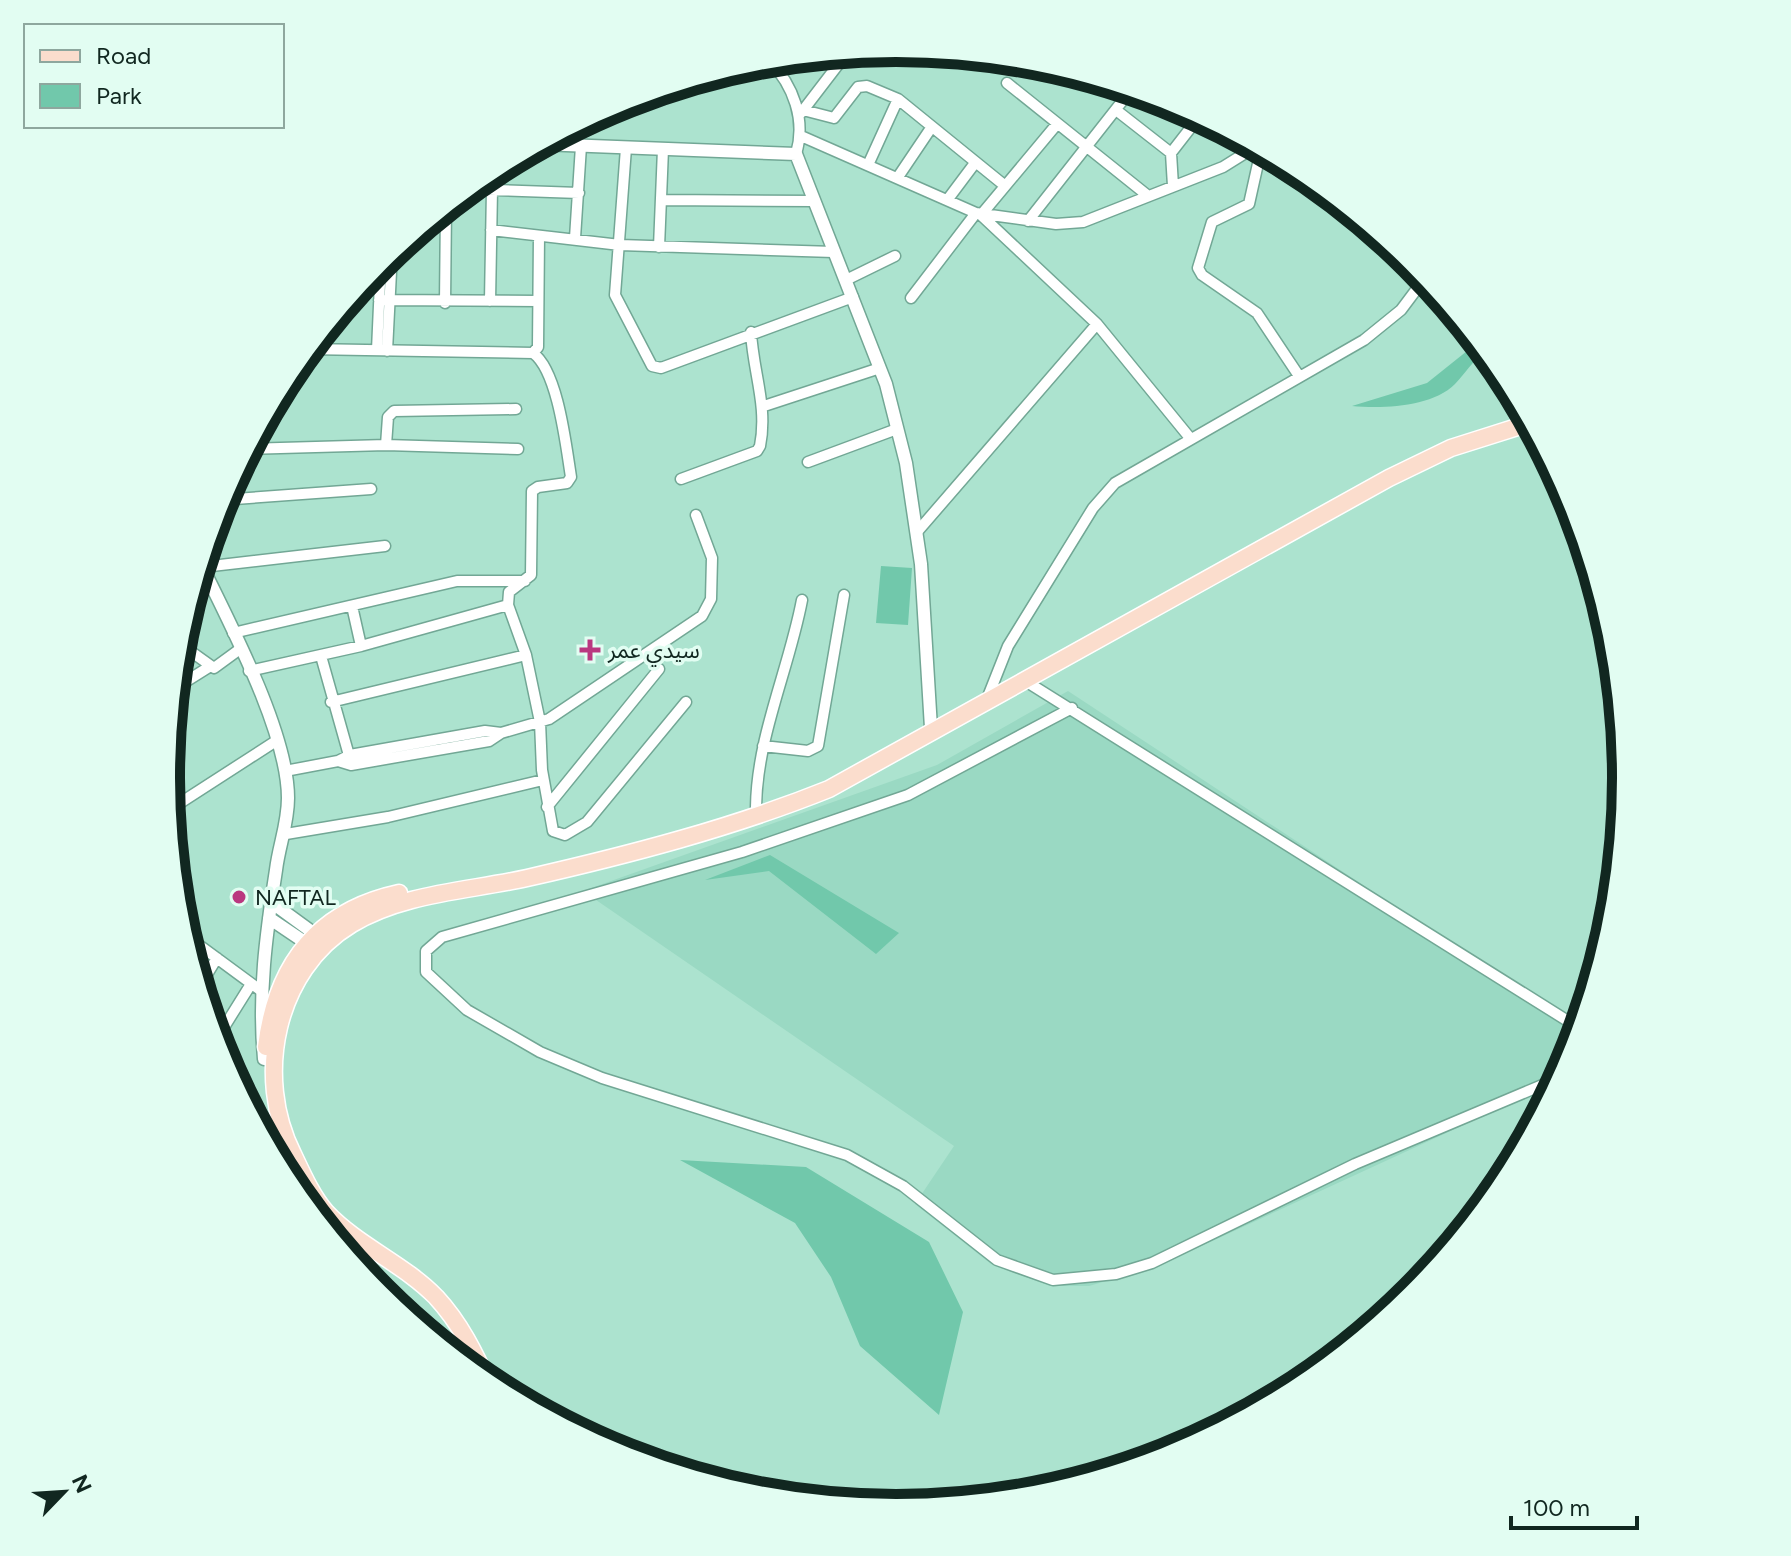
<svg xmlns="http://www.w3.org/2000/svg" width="1791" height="1556" font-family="Figtree,'Noto Sans Arabic',sans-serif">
	<rect width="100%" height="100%" fill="#ace3cf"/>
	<!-- built -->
	<path fill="#9ad9c3" d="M1068,691l511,336 -9,31 -13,24 -399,184 -69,20h-39l-59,-22 -76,-60 39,-58 -371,-255 354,-126z"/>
	<!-- green -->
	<path fill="#71c8ab" d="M1480,345l6,8c-13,6 -21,21 -31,31 -23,23 -72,25 -103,22l75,-23 40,-32z
		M881,566l31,2 -4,57 -32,-2z
		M770,855l129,78 -23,21 -107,-83 -64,9z
		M680,1160l126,7 123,75 34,70 -24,103 -79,-69 -29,-69 -36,-54z"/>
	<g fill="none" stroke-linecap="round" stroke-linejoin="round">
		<defs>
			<path id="minor" d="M769,60c25,26 37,60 27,94
				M778,70l16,-12
				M1007,83l140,112
				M803,110l31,8 24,-31 9,-1 31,13 106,86
				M1116,110l55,43
				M801,113l46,-60
				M1057,124l-76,91 116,109 93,114
				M801,136l175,77 80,11 27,-2 140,-55 32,-20
				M626,148l-11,147 37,71 9,2 192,-71
				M1261,150l-12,54 -37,18 -14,46 4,7 55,38 42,63
				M868,165l30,-66
				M898,177l33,-49
				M1173,186l-2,-33 28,-36
				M468,189l111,4
				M948,199l27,-36
				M661,200l153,1
				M1028,221l103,-131
				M491,230l129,15 214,7
				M575,238l6,-92
				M659,247l4,-98
				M846,280l49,-24
				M911,298l65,-85
				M379,300l159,1
				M490,301l2,-112
				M445,303l1,-96
				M308,349l225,4 5,-6 1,-111
				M377,350l4,-89
				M387,351l5,-99
				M533,353c25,18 33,93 38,124l-4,6 -29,4 -6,4 -1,84 -22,17 -1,13 18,50 14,67 2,48 11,61 12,4 22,-13 99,-120
				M764,406l116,-38
				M386,445l2,-28 6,-6 122,-2
				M247,449l139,-4 132,4
				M808,462l89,-33
				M681,479l76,-28 3,-5c8,-40 -7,-74 -9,-114
				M221,500l150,-11
				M917,532l180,-208
				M203,567l182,-21
				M352,606l9,40
				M233,633l224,-52h68
				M179,643l35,25 26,-19
				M321,656l29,103
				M249,671l112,-25 147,-41
				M1027,682l552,346
				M174,689l35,-22
				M989,694l19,-48 85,-138 22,-25 249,-143 37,-30 24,-32
				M331,702l195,-47
				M1072,708l-164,87 -166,57 -300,85 -16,14v21l41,38 73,42 62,26 245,77 56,31 94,74 56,20 63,-6 36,-11 203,-99 204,-86
				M763,746l45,5 10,-5 26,-151
				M338,761l13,4 138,-24 12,-8 48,-14 153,-103 9,-17 1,-41 -16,-43
				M285,771l53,-10 12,-6 135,-24 16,2
				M547,807l112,-138
				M756,807c1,-71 33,-138 46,-207
				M169,814l11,-11 96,-62
				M286,834l102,-17 155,-37
				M184,934l76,56
				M200,986l17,-28
				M216,1040l35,-56"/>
			<path id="tertiary" d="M540,144l256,10 90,230 20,79 15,101 10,164
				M201,564c29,60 87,169 87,234 0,26 -9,47 -12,72 -10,65 -18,124 -12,189
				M271,902l52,38
				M269,918l43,29"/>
			<path id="primary" d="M266,1047c10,-82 50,-136 133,-154
				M489,1385c-14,-32 -29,-62 -53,-88 -32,-33 -78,-51 -110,-85 -14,-16 -24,-39 -33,-58 -39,-77 -18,-184 59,-230 51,-31 117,-33 175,-46 101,-23 205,-50 302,-89l560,-311 62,-30 79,-25"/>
		</defs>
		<!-- minor casing -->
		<use href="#minor" stroke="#72a795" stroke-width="13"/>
		<!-- tertiary casing -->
		<use href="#tertiary" stroke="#72a795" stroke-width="15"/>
		<!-- primary casing -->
		<use href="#primary" stroke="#fff" stroke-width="19"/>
		<!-- minor -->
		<use href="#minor" stroke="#fff" stroke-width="10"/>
		<!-- tertiary -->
		<use href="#tertiary" stroke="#fff" stroke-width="12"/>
		<!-- primary -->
		<use href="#primary" stroke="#fbddcd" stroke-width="16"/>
	</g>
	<!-- markers -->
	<g fill="#ba3880" stroke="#e2fdf2" stroke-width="3">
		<path d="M586 638h8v8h8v8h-8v8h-8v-8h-8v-8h8z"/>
		<circle cx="239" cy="897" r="8"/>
	</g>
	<g text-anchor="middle" stroke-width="7" stroke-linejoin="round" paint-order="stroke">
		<!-- poi labels -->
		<g font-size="22" fill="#112720" stroke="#e2fdf2" text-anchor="start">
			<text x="608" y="658">سيدي عمر</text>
			<text x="255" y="905">NAFTAL</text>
		</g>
	</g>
	<!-- crop -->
	<path d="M0 0H1791V1556H0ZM180 778a716 716 0 1 1 1432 0a716 716 0 1 1-1432 0Z" fill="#e2fdf2" fill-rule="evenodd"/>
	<path fill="none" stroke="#112720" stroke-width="10" d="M180 778a716 716 0 1 1 1432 0a716 716 0 1 1-1432 0Z"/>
	<!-- legend -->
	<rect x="24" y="24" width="260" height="104" fill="#e2fdf2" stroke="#8ea79e" stroke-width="2"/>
	<rect x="40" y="50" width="40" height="12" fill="#fbddcd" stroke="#8ea79e" stroke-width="2"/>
	<text x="96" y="64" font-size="24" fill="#112720">Road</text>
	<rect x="40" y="84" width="40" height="24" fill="#71c8ab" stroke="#8ea79e" stroke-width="2"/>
	<text x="96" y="104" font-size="24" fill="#112720">Park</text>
	<!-- north arrow -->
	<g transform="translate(64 1492) rotate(65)" stroke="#e2fdf2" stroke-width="6" paint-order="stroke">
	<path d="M0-6L14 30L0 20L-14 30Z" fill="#112720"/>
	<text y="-12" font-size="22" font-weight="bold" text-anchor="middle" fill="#112720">N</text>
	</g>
	<!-- scale -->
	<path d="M1511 1516v12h126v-12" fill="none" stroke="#112720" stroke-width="4"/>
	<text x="1523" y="1516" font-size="24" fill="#112720" stroke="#e2fdf2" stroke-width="6" paint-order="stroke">100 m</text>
</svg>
